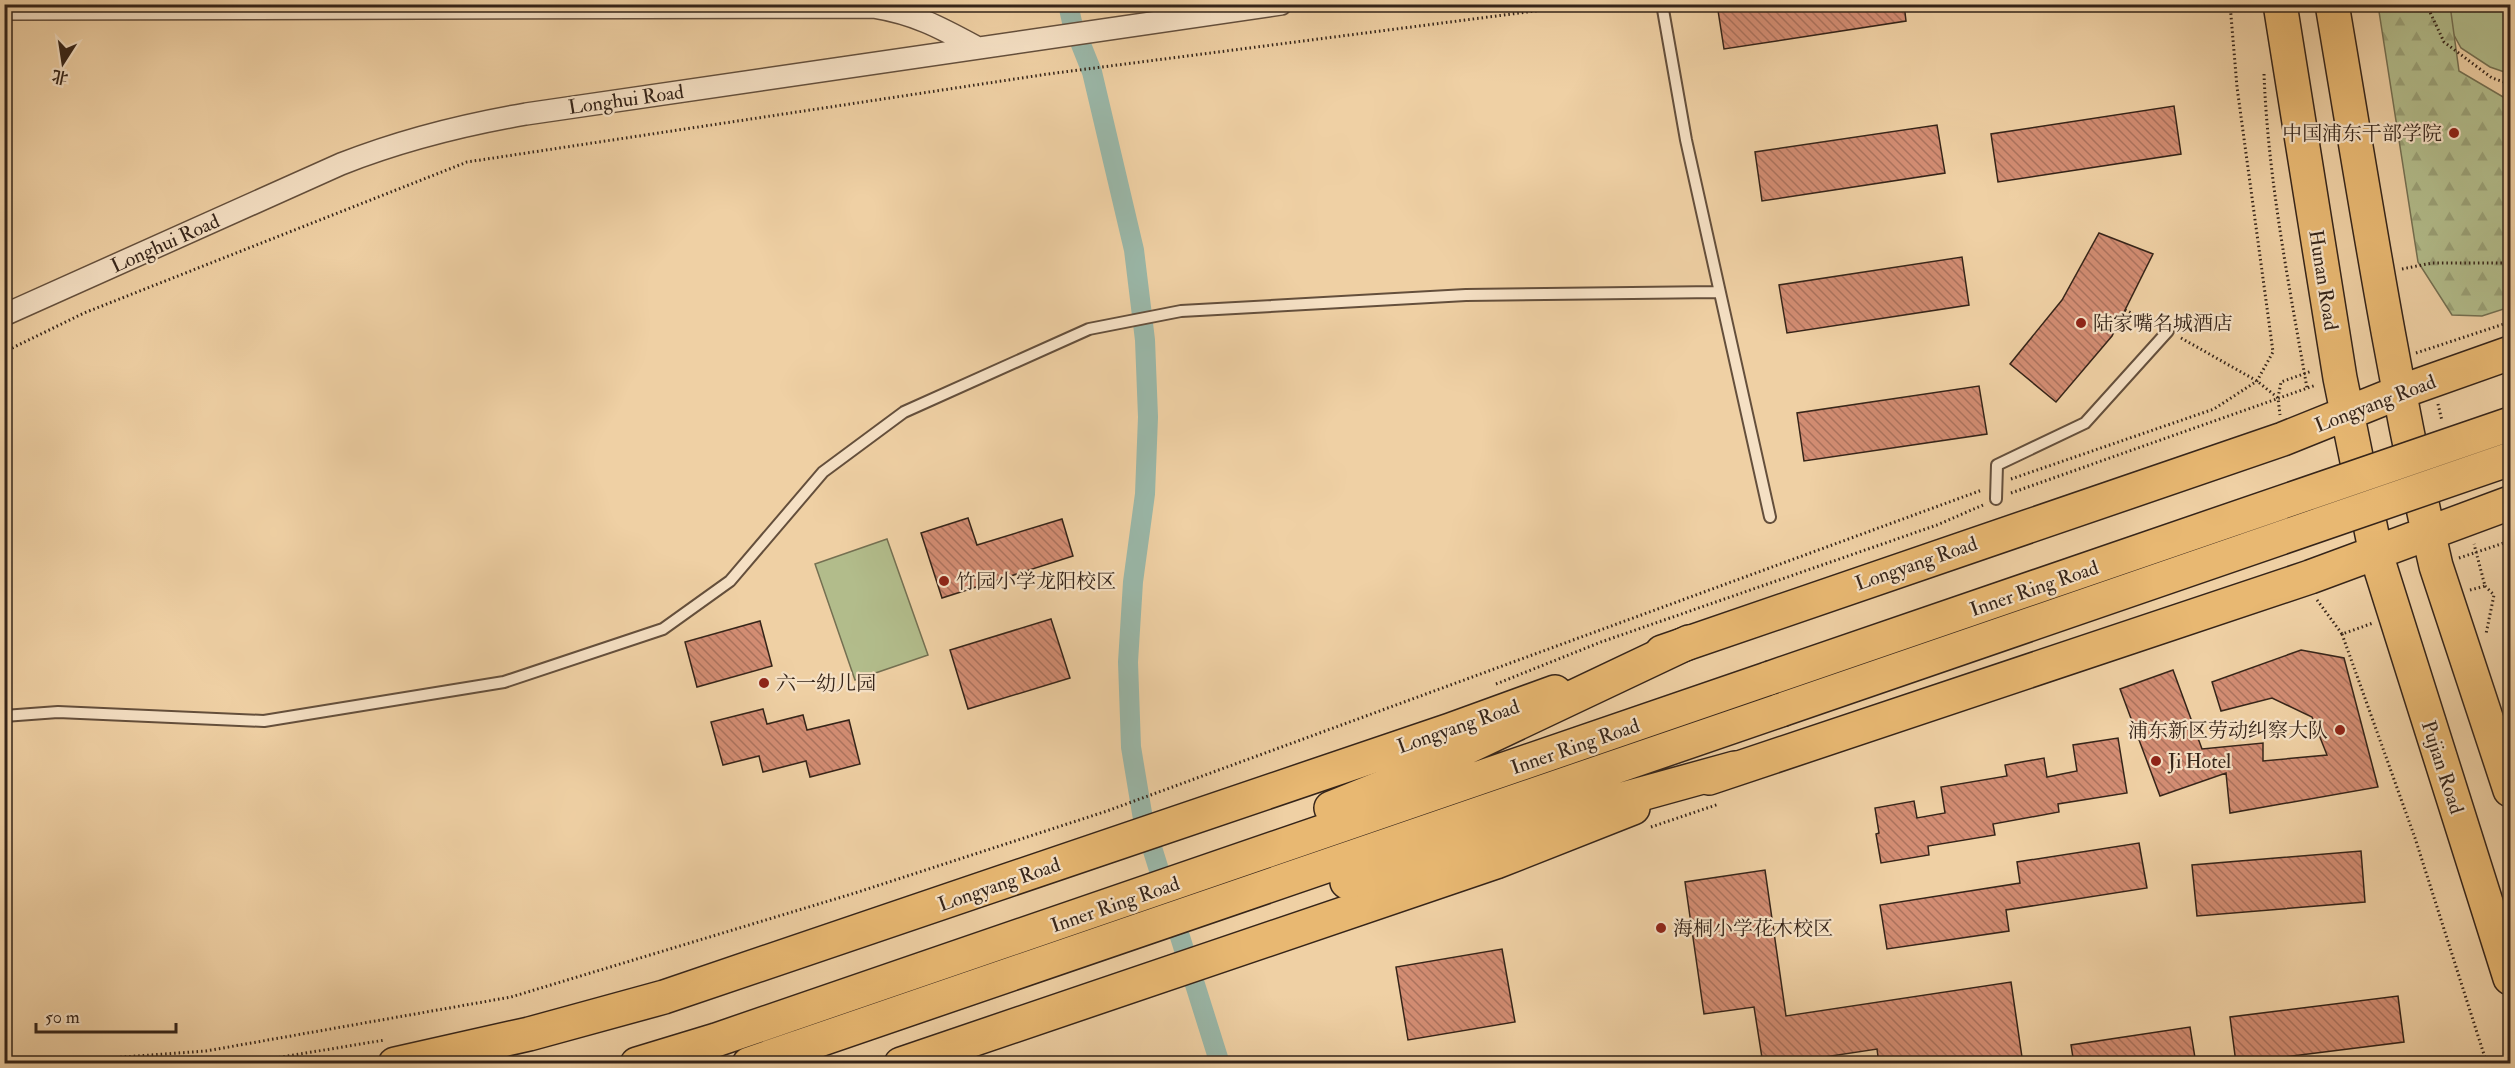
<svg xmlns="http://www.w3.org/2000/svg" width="2515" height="1068" font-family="'IM FELL Double Pica','Noto Serif SC',serif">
	<defs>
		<pattern id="forest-firs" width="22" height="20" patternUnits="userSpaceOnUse" patternTransform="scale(1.5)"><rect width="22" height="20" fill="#b2bc8b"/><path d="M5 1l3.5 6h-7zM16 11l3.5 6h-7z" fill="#9aa177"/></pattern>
		<pattern id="building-back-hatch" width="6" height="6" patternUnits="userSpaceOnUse" patternTransform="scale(1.5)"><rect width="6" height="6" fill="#d38d73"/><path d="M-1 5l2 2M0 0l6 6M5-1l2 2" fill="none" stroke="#ac735e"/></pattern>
	</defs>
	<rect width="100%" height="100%" fill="#efd0a4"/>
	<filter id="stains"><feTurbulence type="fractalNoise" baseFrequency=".00333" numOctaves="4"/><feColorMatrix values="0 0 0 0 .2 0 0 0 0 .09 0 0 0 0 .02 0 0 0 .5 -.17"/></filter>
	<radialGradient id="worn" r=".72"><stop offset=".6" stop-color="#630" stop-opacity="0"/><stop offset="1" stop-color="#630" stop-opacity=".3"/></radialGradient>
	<!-- green -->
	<path fill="#b2bc8b" stroke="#747052" stroke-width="1.5" d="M2443,5h67v69l-20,-7 -29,-19 -19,-35z
		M887,539l41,116 -73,25 -40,-116z"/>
	<!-- forest -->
	<path fill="url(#forest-firs)" stroke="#747052" stroke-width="1.5" d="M2378,5h72l9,66 51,30v206l-28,9 -30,-1 -34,-53z"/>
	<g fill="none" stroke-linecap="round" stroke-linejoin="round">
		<!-- canal -->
		<path stroke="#9ab7a8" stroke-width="20" d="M1068,4l4,18 20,50 42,178 11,90 3,77 -3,77 -12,88 -5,80 3,85 12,72 77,245"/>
	</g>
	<!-- building -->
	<path fill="url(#building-back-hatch)" stroke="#352419" stroke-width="1.5" d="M1717,4h187l2,17 -182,28z
		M2174,106l7,48 -183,28 -7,-48z
		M1937,125l8,48 -183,28 -7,-49z
		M2099,233l54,21 -41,82 -56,66 -46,-38 52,-64z
		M1962,257l7,48 -182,28 -8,-48z
		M1979,386l8,48 -183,27 -7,-48z
		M968,518l9,27 85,-26 11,37 -131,42 -21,-65z
		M1051,619l19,59 -102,31 -18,-59z
		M760,621l12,45 -75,21 -12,-45z
		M2301,650l43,8 34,129 -148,26 -4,-40 -66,23 -40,-107 53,-19 29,79 61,-6v18l64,-6 -15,-38 -40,-19 -51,13 -9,-29z
		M763,709l4,15 36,-9 4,15 42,-10 11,44 -50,13 -4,-16 -43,11 -4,-16 -36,9 -12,-43z
		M2118,738l9,55 -69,11 1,8 -66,12 2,11 -67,11 1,9 -48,8 -5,-29 3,-1 -4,-25 39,-7 3,17 28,-5 -4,-26 66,-11 -2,-11 39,-7 3,19 30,-6 -4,-26z
		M2139,843l8,45 -141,22 3,21 -122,18 -7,-44 140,-22 -3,-21z
		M2361,851l4,51 -168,14 -5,-51z
		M1765,870l21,146 225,-34 12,82h-144l-2,-15 -99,15h-15l-9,-57 -50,7 -19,-132z
		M1502,949l13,73 -107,18 -12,-73z
		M2398,996l6,46 -168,21 -6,-46z
		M2190,1027l6,37h-122l-3,-19z"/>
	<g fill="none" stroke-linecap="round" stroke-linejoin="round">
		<defs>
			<path id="service" d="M1662,4l24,136 84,377
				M1996,499l1,-34 88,-42 83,-92
				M4,716l54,-4 206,9 240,-39 159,-53 67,-48 93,-109 81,-60 185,-83 92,-18 285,-16 252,-3"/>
			<path id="minor" d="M4,9l869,-2c43,7 68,21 105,41
				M4,315l337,-151c61,-24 121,-39 185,-50l755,-110"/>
			<path id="primary" d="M2280,4l60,374 36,176 134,424
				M2332,4c32,188 61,377 104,562l74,224
				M1662,652l621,-213 117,-47 110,-39
				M1709,778l601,-201 200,-74
				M395,1064l134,-30 135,-37 786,-267 105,-38
				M901,1064l595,-202 137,-54"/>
			<path id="trunk" d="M1331,808l52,-21 306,-145
				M1347,882l178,-56 210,-58
				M637,1064l79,-24 1054,-362
				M749,1064l1032,-354"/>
		</defs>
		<!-- service casing -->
		<use href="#service" stroke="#644f3c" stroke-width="14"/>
		<!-- minor casing -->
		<use href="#minor" stroke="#644f3c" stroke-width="24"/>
		<!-- primary casing -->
		<use href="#primary" stroke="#352419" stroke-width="36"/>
		<!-- trunk casing -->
		<use href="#trunk" stroke="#352419" stroke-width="36"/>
		<!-- path -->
		<path stroke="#352419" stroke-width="3" stroke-dasharray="1.5 3" stroke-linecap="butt" d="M2429,4v6l15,32 48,36 18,6
			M2264,74c4,105 25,211 43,314
			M2402,269l30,-6h78
			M2125,310l31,15
			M2181,338l76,43 21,17 2,17
			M4,352l80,-39 383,-151 581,-88 541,-70
			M2416,353l94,-31
			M2278,398l3,-16 31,-11
			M2438,404l4,17
			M2011,479l203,-70 43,-28 16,-29 -36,-265 -7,-83
			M2011,493l305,-108
			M2459,558l51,-17
			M2485,586l9,9 -8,39
			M2470,590l15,-4 -11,-42
			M2317,600l25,34 31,-11
			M2342,634l73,204 72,226
			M1496,684l105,-42 336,-117 46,-20
			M1651,827l68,-23
			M26,1064l180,-13 305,-54 344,-104 252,-82 875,-321
			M239,1064l146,-24"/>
		<!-- service -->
		<use href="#service" stroke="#f5e0c4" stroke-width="10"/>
		<!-- minor -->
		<use href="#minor" stroke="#f5e0c4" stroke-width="21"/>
		<!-- primary -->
		<use href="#primary" stroke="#e8b872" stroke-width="33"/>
		<!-- trunk -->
		<use href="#trunk" stroke="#e8b872" stroke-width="33"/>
		<defs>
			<path id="trunk-bridge" d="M1770,678l740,-254
				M1781,710l729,-251"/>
		</defs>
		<!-- trunk-bridge casing -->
		<use href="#trunk-bridge" stroke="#352419" stroke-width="36" stroke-linecap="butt"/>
		<!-- trunk-bridge -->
		<use href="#trunk-bridge" stroke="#e8b872" stroke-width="33"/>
	</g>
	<!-- markers -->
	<g fill="#8f2418" stroke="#f5e0c4" stroke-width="2">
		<circle cx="2454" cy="133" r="6"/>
		<circle cx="2081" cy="323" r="6"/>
		<circle cx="944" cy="581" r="6"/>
		<circle cx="764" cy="683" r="6"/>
		<circle cx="2340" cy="730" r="6"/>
		<circle cx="2156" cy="761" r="6"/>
		<circle cx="1661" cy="928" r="6"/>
	</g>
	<g text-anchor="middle" stroke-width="4.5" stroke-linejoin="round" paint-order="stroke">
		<!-- street labels -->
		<g font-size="20" fill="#352419" stroke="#f5e0c4">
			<text transform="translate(626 99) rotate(-8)" y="7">Longhui Road</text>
			<text transform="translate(165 243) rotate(-24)" y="7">Longhui Road</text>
			<text transform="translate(2324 280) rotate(81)" y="7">Hunan Road</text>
			<text transform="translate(2375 403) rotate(-21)" y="7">Longyang Road</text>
			<text transform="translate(1916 563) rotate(-19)" y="7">Longyang Road</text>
			<text transform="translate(2034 588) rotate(-19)" y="7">Inner Ring Road</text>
			<text transform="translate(1458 726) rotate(-19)" y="7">Longyang Road</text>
			<text transform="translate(1575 746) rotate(-19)" y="7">Inner Ring Road</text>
			<text transform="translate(2443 767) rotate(72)" y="7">Pujian Road</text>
			<text transform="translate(999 884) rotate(-19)" y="7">Longyang Road</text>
			<text transform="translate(1115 904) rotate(-19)" y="7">Inner Ring Road</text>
		</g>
		<!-- poi labels -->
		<g font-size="20" fill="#352419" stroke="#f5e0c4" text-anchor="start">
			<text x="2442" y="140" text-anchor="end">中国浦东干部学院</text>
			<text x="2093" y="330">陆家嘴名城酒店</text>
			<text x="956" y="588">竹园小学龙阳校区</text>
			<text x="776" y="690">六一幼儿园</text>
			<text x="2328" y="737" text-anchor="end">浦东新区劳动纠察大队</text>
			<text x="2168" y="768">Ji Hotel</text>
			<text x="1673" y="935">海桐小学花木校区</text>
		</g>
	</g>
	<!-- margin -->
	<rect width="2515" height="1068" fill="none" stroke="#efd0a4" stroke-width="24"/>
	<rect x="6" y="6" width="2503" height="1056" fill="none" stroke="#352419" stroke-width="3"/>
	<rect x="12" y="12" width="2491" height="1044" fill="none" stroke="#352419" stroke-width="1.5"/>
	<!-- north arrow -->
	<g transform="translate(63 63) rotate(192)" stroke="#f5e0c4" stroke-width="4.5" paint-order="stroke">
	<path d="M0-4.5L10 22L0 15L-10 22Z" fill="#352419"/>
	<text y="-9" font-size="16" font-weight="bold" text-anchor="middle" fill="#352419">北</text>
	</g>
	<!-- scale -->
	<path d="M36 1023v9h140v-9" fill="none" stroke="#352419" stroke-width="3"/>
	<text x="45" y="1023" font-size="18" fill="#352419" stroke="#f5e0c4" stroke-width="4.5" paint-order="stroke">50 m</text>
	<rect width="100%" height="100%" filter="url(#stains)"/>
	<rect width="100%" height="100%" fill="url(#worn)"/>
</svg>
